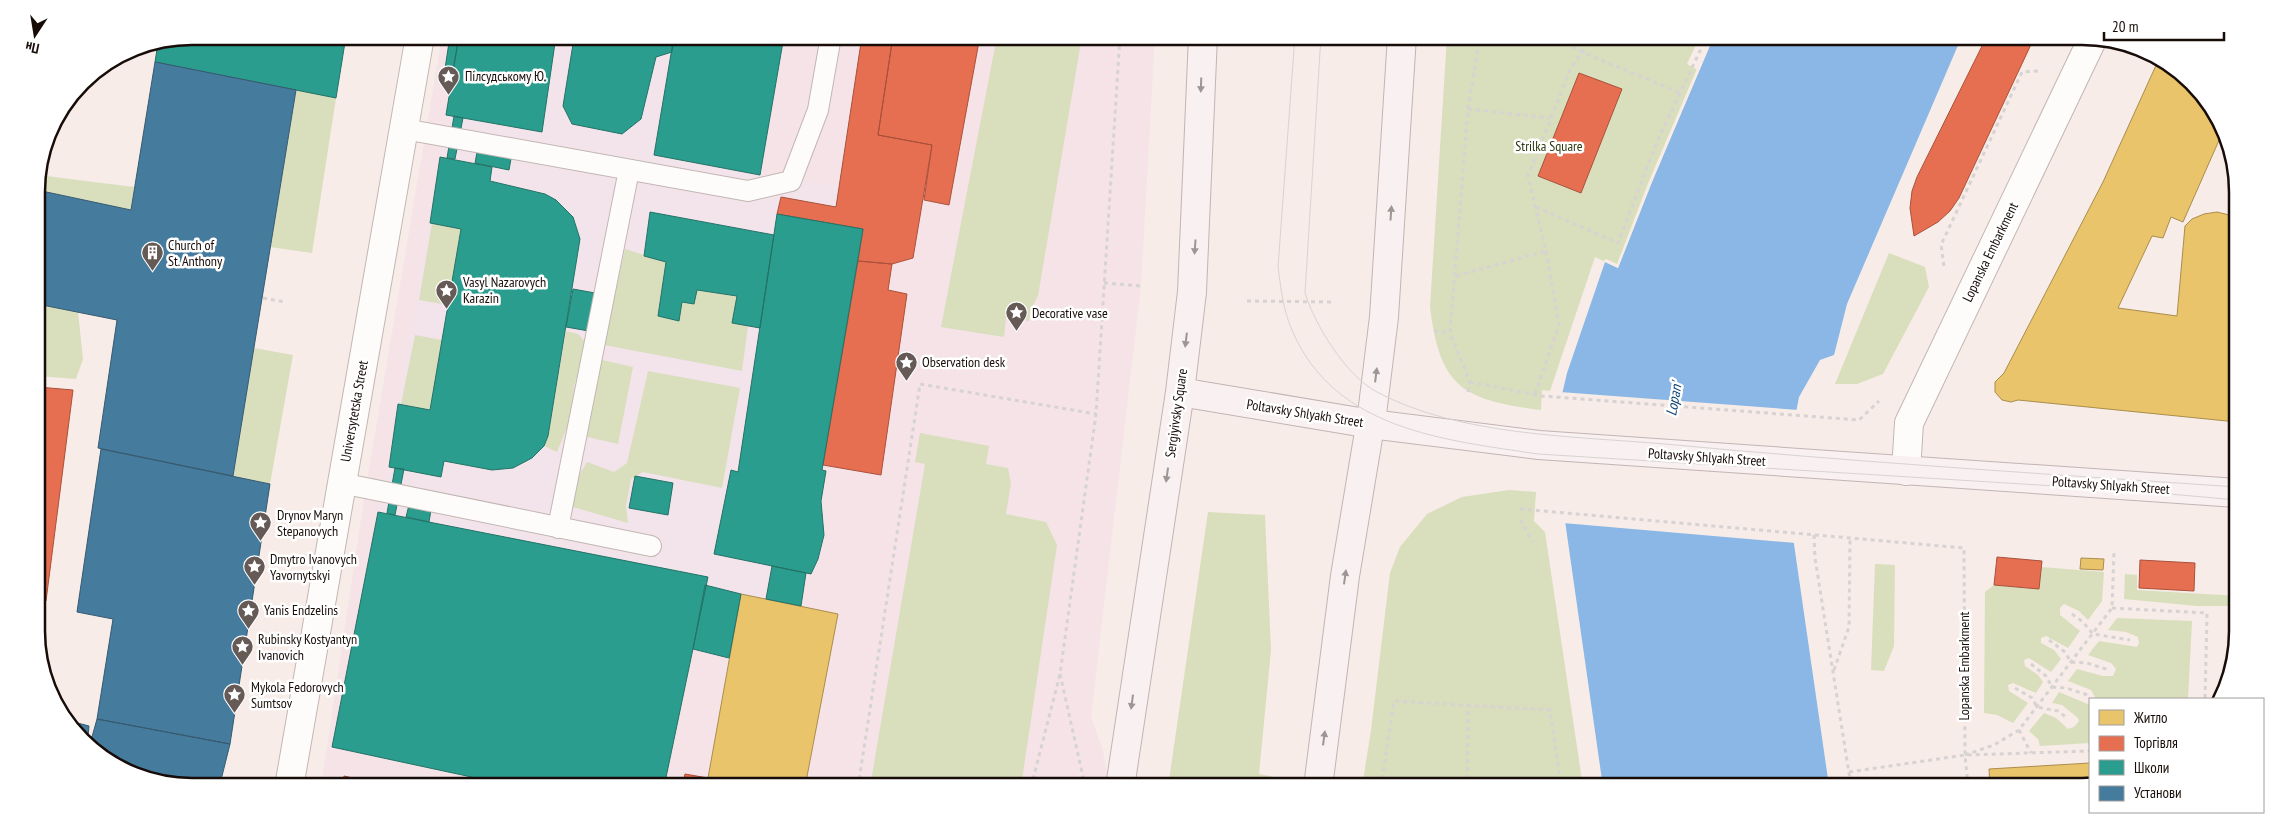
<svg xmlns="http://www.w3.org/2000/svg" width="2274" height="823" font-family="'PT Sans Narrow',sans-serif">
	<rect width="100%" height="100%" fill="#f7ece7"/>
	<!-- commercial -->
	<path fill="#f5e3e8" d="M442,36h713l-14,250 -50,431 12,34 6,36h-788l43,-288z"/>
	<!-- education -->
	<path fill="#f3e4eb" d="M459,36h325l-24,139 79,12 -3,20 -55,-10 -4,17 86,15 -41,241 4,1 -5,30 3,34 -6,24 -7,15 -5,-1 -5,33 -96,-20 -41,201h-146l-186,-40 46,-235 11,-45z"/>
	<!-- green -->
	<path fill="#d9debd" d="M997,36h85l-44,260 -7,13 -2,12 -23,-4 -2,20 -63,-10z
		M1447,36h253l-13,28 12,7 -81,197 -23,-11 -45,134 -8,-1 -1,20c-78,-10 -101,-22 -111,-103z
		M296,90l40,8 -24,155 -42,-6z
		M38,175l96,12 -3,23 -94,-20z
		M432,223l29,6 -13,76 -29,-5z
		M625,249l41,13 -8,54 20,5 4,-19 15,-12 40,6 -4,27 15,3 -6,45 -138,-26z
		M1889,253l36,14 4,20 -46,87 -26,10h-22z
		M37,304l41,8 5,47 -7,20 -38,-3z
		M566,331l12,3 8,9 -12,44 -3,30 -14,35 -13,-6 4,-10z
		M415,335l27,5 -12,70 -29,-6z
		M254,348l39,7 -23,129 -37,-8z
		M598,359l35,8 -15,77 -35,-8z
		M648,371l92,17 -18,100 -79,-16 -12,7 -5,27 2,17 -55,-16v-22l14,-23 27,10 13,-9z
		M920,433l69,13 -3,18 22,4 3,15 -5,31 40,8 11,23 -36,242h-151l55,-323 -10,-2z
		M1509,490l27,2 -2,29 11,11 38,255h-221l9,-57 19,-157 10,-26 27,-33 35,-17z
		M1208,512l57,3 6,135 -12,124 20,4v9h-111z
		M1875,564l20,1 -1,81 -10,25 -13,-1z
		M2041,567l63,5 -2,29 -14,19 -9,-9 -15,-7 -4,4v7l20,16 -12,17 -22,-12 -5,2v5l13,7 7,9 -10,13 -22,-14 -5,2 1,6 13,9 5,7 -7,11 -23,-10 -5,2 1,6 19,12 -15,20 -16,-8 -13,-2 1,-121 9,-7 45,4z
		M2125,574l12,1v15l101,6v10h-41l-73,-7z
		M2117,618l75,3 -4,78h-92l-5,-9 -23,-9 9,-12 26,7h10l3,-7 -5,-6 -23,-8 11,-14 38,6 2,-4 -1,-6 -12,-5 -18,-2z
		M2059,692l31,13v38l-50,3 -2,-7 -9,-8 15,-18 12,5 12,11 6,-2 5,-6 -1,-3 -16,-13 -10,-2z
		M1899,779l1,7h-30v-2z"/>
	<!-- water -->
	<path fill="#8ab7e6" d="M1714,36h248l-115,268 -13,51 -14,5 -21,37 -15,78 45,311 -226,1 -37,-259 -12,-99 13,-56 38,-111 13,6 34,-86z"/>
	<!-- pier -->
	<path fill="#f7ece7" d="M1711,36h3l-62,146 -34,86 -15,-7 3,-2 11,5 32,-83z
		M1560,392l239,18 -13,65 10,68 -233,-20 -11,-94z"/>
	<!-- homes -->
	<path fill="#e9c46a" stroke="#aa8d4d" d="M2158,61l41,28 25,40 -41,93 -12,-5 -8,21 -11,-2 -34,72 59,8 8,-90 7,-7 12,-5 13,-2 20,5v205l-219,-22 -7,2 -9,-2 -7,-8v-10l9,-9 99,-191z
		M2081,558l23,1 -1,11 -23,-1z
		M741,594l97,20 -33,173h-60l-37,-9z
		M2090,763v23h-100l-1,-17z"/>
	<!-- shops -->
	<path fill="#e76f51" stroke="#a9513b" d="M862,36h31l-15,99 54,10 -19,113 -21,6 -34,-3 5,-32 -86,-15 4,-17 55,10z
		M893,36h87l-31,169 -25,-5 8,-55 -54,-10z
		M1987,36h48l-76,162 -9,13 -12,11 -24,14 -4,-28 2,-17 5,-14z
		M1579,73l43,16 -41,104 -43,-17z
		M858,261l34,3 -4,26 19,4 -26,181 -58,-10z
		M38,387l35,3 -27,211h-7z
		M1997,557l45,4 -3,28 -45,-4z
		M2140,560l55,3 -1,28 -55,-3z
		M685,774l23,4 37,9h-63z
		M344,776l48,11h-50z"/>
	<!-- schools -->
	<path fill="#2a9d8f" stroke="#247266" d="M192,36h154l-10,62 -181,-36 3,-19z
		M450,36h9l-9,50 -6,-11z
		M459,36h97l-14,96 -96,-17z
		M570,36h104l-2,16 -16,5 -15,62 -19,15 -50,-10 -9,-18 11,-68z
		M674,36h110l-24,139 -106,-20z
		M454,116l9,2 -8,41 -8,-1z
		M478,147l34,6 -3,17 -34,-7z
		M440,157l52,10 -2,14 55,13 11,6 17,17 7,22 -32,197 -4,10 -12,12 -19,10 -21,2 -48,-9 -3,16 -52,-10 9,-63 32,6 31,-181 -31,-6z
		M650,212l124,23 -14,93 -28,-5 5,-27 -40,-6 -3,14 -12,-2 -3,19 -21,-5 8,-54 -22,-6z
		M777,214l86,15 -41,241 4,1 -5,30 3,34 -6,24 -7,15 -97,-20 17,-84 7,2z
		M573,289l22,4 -6,38 -23,-4z
		M395,468l9,1 -9,46 -8,-2z
		M635,476l38,7 -5,32 -39,-7z
		M409,505l22,5 -2,12 -23,-5z
		M378,512l330,65 -44,210h-146l-186,-40z
		M772,566l34,7 -5,33 -35,-7z
		M705,585l36,9 -12,64 -36,-9z"/>
	<!-- public -->
	<path fill="#457b9d" stroke="#375a70" d="M155,62l141,28 -63,386 -135,-28 19,-128 -80,-16v-114l94,20z
		M101,449l169,35 -40,260 -133,-25 16,-100 -36,-7z
		M97,719l133,25 -8,32 -6,11h-24l-50,-8 -67,-45 -3,-6 2,-6 15,4 -1,10 4,1z"/>
	<g fill="none" stroke-linecap="round" stroke-linejoin="round">
		<defs>
			<path id="lane" d="M404,129l344,62 43,-10 27,-71 13,-74
				M341,483l310,63
				M558,528l71,-358"/>
			<path id="street" d="M1906,471l3,-48 184,-385"/>
			<path id="secondary" d="M289,787l131,-751"/>
			<path id="primary" d="M1180,392l191,32 168,21 698,48
				M1120,787l60,-395 12,-100 11,-256
				M1318,787l27,-211 27,-162 12,-97 18,-281"/>
		</defs>
		<!-- lane casing -->
		<use href="#lane" stroke="#c2b7b2" stroke-width="22"/>
		<!-- street casing -->
		<use href="#street" stroke="#c2b7b2" stroke-width="30"/>
		<!-- secondary casing -->
		<use href="#secondary" stroke="#c2b7b2" stroke-width="30"/>
		<!-- primary casing -->
		<use href="#primary" stroke="#c4b4b4" stroke-width="30"/>
		<!-- path -->
		<path stroke="#d7d3d2" stroke-width="3" stroke-dasharray="4 4" stroke-linecap="butt" d="M1551,36l31,16 98,41
			M1468,109l82,9
			M1536,207l82,36 39,-101 50,-106
			M1944,266l-3,-21 81,-173 17,-1
			M1456,276l90,-25
			M1104,283l37,3
			M263,298l22,4
			M1247,301l84,1
			M1434,331l16,2
			M1470,382l72,14 317,24 20,-19
			M1468,392l2,-10 -20,-49 18,-224 12,-73
			M1535,394l24,-69 -13,-74 -18,-75 42,-106 23,-34
			M1520,509l444,39 1,207 3,31
			M1520,520l13,22
			M1814,535l1,23 36,228
			M2112,608l95,5 -2,86
			M2072,614l11,8 10,12 37,6
			M2049,640l16,12 6,10 16,1 22,7
			M2031,664l15,12 6,11 14,1 22,7
			M1834,670l15,-43 1,-88
			M1060,674l24,107
			M2015,688l17,10 5,9 21,4 9,7
			M2019,730l12,23
			M1965,755l29,-10 25,-15 93,-122 2,-56
			M1849,772l116,-17 125,-4
			M328,787l1,-8
			M858,787l62,-403 176,30
			M1031,787l29,-113 36,-260 24,-378
			M1381,787l13,-86 156,9 11,77
			M1467,787l1,-81"/>
		<!-- lane -->
		<use href="#lane" stroke="#fefcfb" stroke-width="20"/>
		<!-- street -->
		<use href="#street" stroke="#fefcfb" stroke-width="28"/>
		<!-- secondary -->
		<use href="#secondary" stroke="#fefcfb" stroke-width="28"/>
		<!-- primary -->
		<use href="#primary" stroke="#f8f0f1" stroke-width="28"/>
		<!-- tram -->
		<path stroke="#d8d3d2" stroke-width="1" d="M1295,36l-17,231c3,21 5,43 14,63 42,100 153,110 246,124l598,37 101,9
			M1321,36l-16,257c10,32 41,83 72,99 82,44 196,44 288,52 190,18 381,30 572,43"/>
	</g>
	<!-- one-way arrows -->
	<defs><path id="oneway-solid" d="M-6-.8H1V-3.2L6.5 0L1 3.2V.8H-6Z" transform="scale(1.25)"/></defs>
	<g fill="#9e9594">
		<use href="#oneway-solid" transform="translate(1201 85) rotate(92)"/>
		<use href="#oneway-solid" transform="translate(1391 213) rotate(-86)"/>
		<use href="#oneway-solid" transform="translate(1195 247) rotate(94)"/>
		<use href="#oneway-solid" transform="translate(1186 340) rotate(97)"/>
		<use href="#oneway-solid" transform="translate(1376 375) rotate(-83)"/>
		<use href="#oneway-solid" transform="translate(1167 475) rotate(98)"/>
		<use href="#oneway-solid" transform="translate(1345 577) rotate(-82)"/>
		<use href="#oneway-solid" transform="translate(1132 702) rotate(98)"/>
		<use href="#oneway-solid" transform="translate(1324 738) rotate(-82)"/>
	</g>
	<!-- icons -->
	<defs>
		<symbol id="sight-pin" viewBox="-11 -11 22 30"><path d="M0 17L-7.5 6A9.5 9.5 0 1 1 7.5 6Z" fill="#655a56" stroke="#fff"/><path d="M0-6L1.8-2.2L6-1.7L2.9 1.2L3.7 5.4L0 3.3L-3.7 5.4L-2.9 1.2L-6-1.7L-1.8-2.2Z" fill="#fff"/></symbol>
		<symbol id="building-pin" viewBox="-11 -11 22 30"><path d="M0 17L-7.5 6A9.5 9.5 0 1 1 7.5 6Z" fill="#655a56" stroke="#fff"/><path d="M-4-6H4V6H1V3H-1V6H-4ZM-2.5-4.3h1.7v1.8h-1.7ZM.8-4.3h1.7v1.8H.8ZM-2.5-1h1.7V.8h-1.7ZM.8-1h1.7V.8H.8Z" fill="#fff"/></symbol>
	</defs>
	<g fill-rule="evenodd">
		<use href="#sight-pin" x="436" y="64" width="25" height="34"/>
		<use href="#building-pin" x="140" y="240" width="25" height="34"/>
		<use href="#sight-pin" x="434" y="278" width="25" height="34"/>
		<use href="#sight-pin" x="1004" y="300" width="25" height="34"/>
		<use href="#sight-pin" x="894" y="350" width="25" height="34"/>
		<use href="#sight-pin" x="248" y="510" width="25" height="34"/>
		<use href="#sight-pin" x="242" y="554" width="25" height="34"/>
		<use href="#sight-pin" x="236" y="598" width="25" height="34"/>
		<use href="#sight-pin" x="230" y="634" width="25" height="34"/>
		<use href="#sight-pin" x="222" y="682" width="25" height="34"/>
	</g>
	<g text-anchor="middle" stroke-width="5" stroke-linejoin="round" paint-order="stroke">
		<!-- poi labels -->
		<g font-size="14" fill="#170c08" stroke="#fff" text-anchor="start">
			<text x="465" y="81">Пілсудському Ю.</text>
			<text x="168" y="250">Church of<tspan x="168" dy="16">St. Anthony</tspan></text>
			<text x="463" y="287">Vasyl Nazarovych<tspan x="463" dy="16">Karazin</tspan></text>
			<text x="1032" y="318">Decorative vase</text>
			<text x="922" y="367">Observation desk</text>
			<text x="277" y="520">Drynov Maryn<tspan x="277" dy="16">Stepanovych</tspan></text>
			<text x="270" y="564">Dmytro Ivanovych<tspan x="270" dy="16">Yavornytskyi</tspan></text>
			<text x="264" y="615">Yanis Endzelins</text>
			<text x="258" y="644">Rubinsky Kostyantyn<tspan x="258" dy="16">Ivanovich</tspan></text>
			<text x="251" y="692">Mykola Fedorovych<tspan x="251" dy="16">Sumtsov</tspan></text>
		</g>
		<!-- park labels -->
		<g font-size="14" fill="#2e3912" stroke="#fff">
			<text x="1549" y="151">Strilka Square</text>
		</g>
		<!-- street labels -->
		<g font-size="14" fill="#170c08" stroke="#fff">
			<text transform="translate(1990 252) rotate(-64)" y="5">Lopanska Embarkment</text>
			<text transform="translate(354 411) rotate(-80)" y="5">Universytetska Street</text>
			<text transform="translate(1176 413) rotate(-82)" y="5">Sergiyivsky Square</text>
			<text transform="translate(1305 413) rotate(9)" y="5">Poltavsky Shlyakh Street</text>
			<text transform="translate(1707 457) rotate(4)" y="5">Poltavsky Shlyakh Street</text>
			<text transform="translate(2111 485) rotate(4)" y="5">Poltavsky Shlyakh Street</text>
			<text transform="translate(1964 666) rotate(-90)" y="5">Lopanska Embarkment</text>
		</g>
		<!-- water labels -->
		<g font-size="15" font-style="italic" fill="#114370" stroke="#fff">
			<text transform="translate(1674 399) rotate(-80)" y="5">Lopan'</text>
		</g>
	</g>
	<!-- crop -->
	<path d="M0 0H2274V823H0ZM192 45H2082A147 147 0 0 1 2229 192V631A147 147 0 0 1 2082 778H192A147 147 0 0 1 45 631V192A147 147 0 0 1 192 45Z" fill="#fff" fill-rule="evenodd"/>
	<path fill="none" stroke="#170c08" stroke-width="2.5" d="M192 45H2082A147 147 0 0 1 2229 192V631A147 147 0 0 1 2082 778H192A147 147 0 0 1 45 631V192A147 147 0 0 1 192 45Z"/>
	<!-- legend -->
	<rect x="2089" y="698" width="175" height="115" fill="#ffffff" stroke="#a29e9c"/>
	<rect x="2099" y="710" width="25" height="15" fill="#e9c46a" stroke="#a29e9c"/>
	<text x="2134" y="723" font-size="15" fill="#170c08">Житло</text>
	<rect x="2099" y="736" width="25" height="15" fill="#e76f51" stroke="#a29e9c"/>
	<text x="2134" y="748" font-size="15" fill="#170c08">Торгівля</text>
	<rect x="2099" y="760" width="25" height="15" fill="#2a9d8f" stroke="#a29e9c"/>
	<text x="2134" y="773" font-size="15" fill="#170c08">Школи</text>
	<rect x="2099" y="786" width="25" height="15" fill="#457b9d" stroke="#a29e9c"/>
	<text x="2134" y="798" font-size="15" fill="#170c08">Установи</text>
	<!-- north arrow -->
	<g transform="translate(35 35) rotate(192)" stroke="#ffffff" stroke-width="4" paint-order="stroke">
	<path d="M0-4L9 19L0 12L-9 19Z" fill="#170c08"/>
	<text y="-8" font-size="14" font-weight="bold" text-anchor="middle" fill="#170c08">Пн</text>
	</g>
	<!-- scale -->
	<path d="M2104 32v8h120v-8" fill="none" stroke="#170c08" stroke-width="2.5"/>
	<text x="2112" y="32" font-size="15" fill="#170c08" stroke="#ffffff" stroke-width="4" paint-order="stroke">20 m</text>
</svg>
